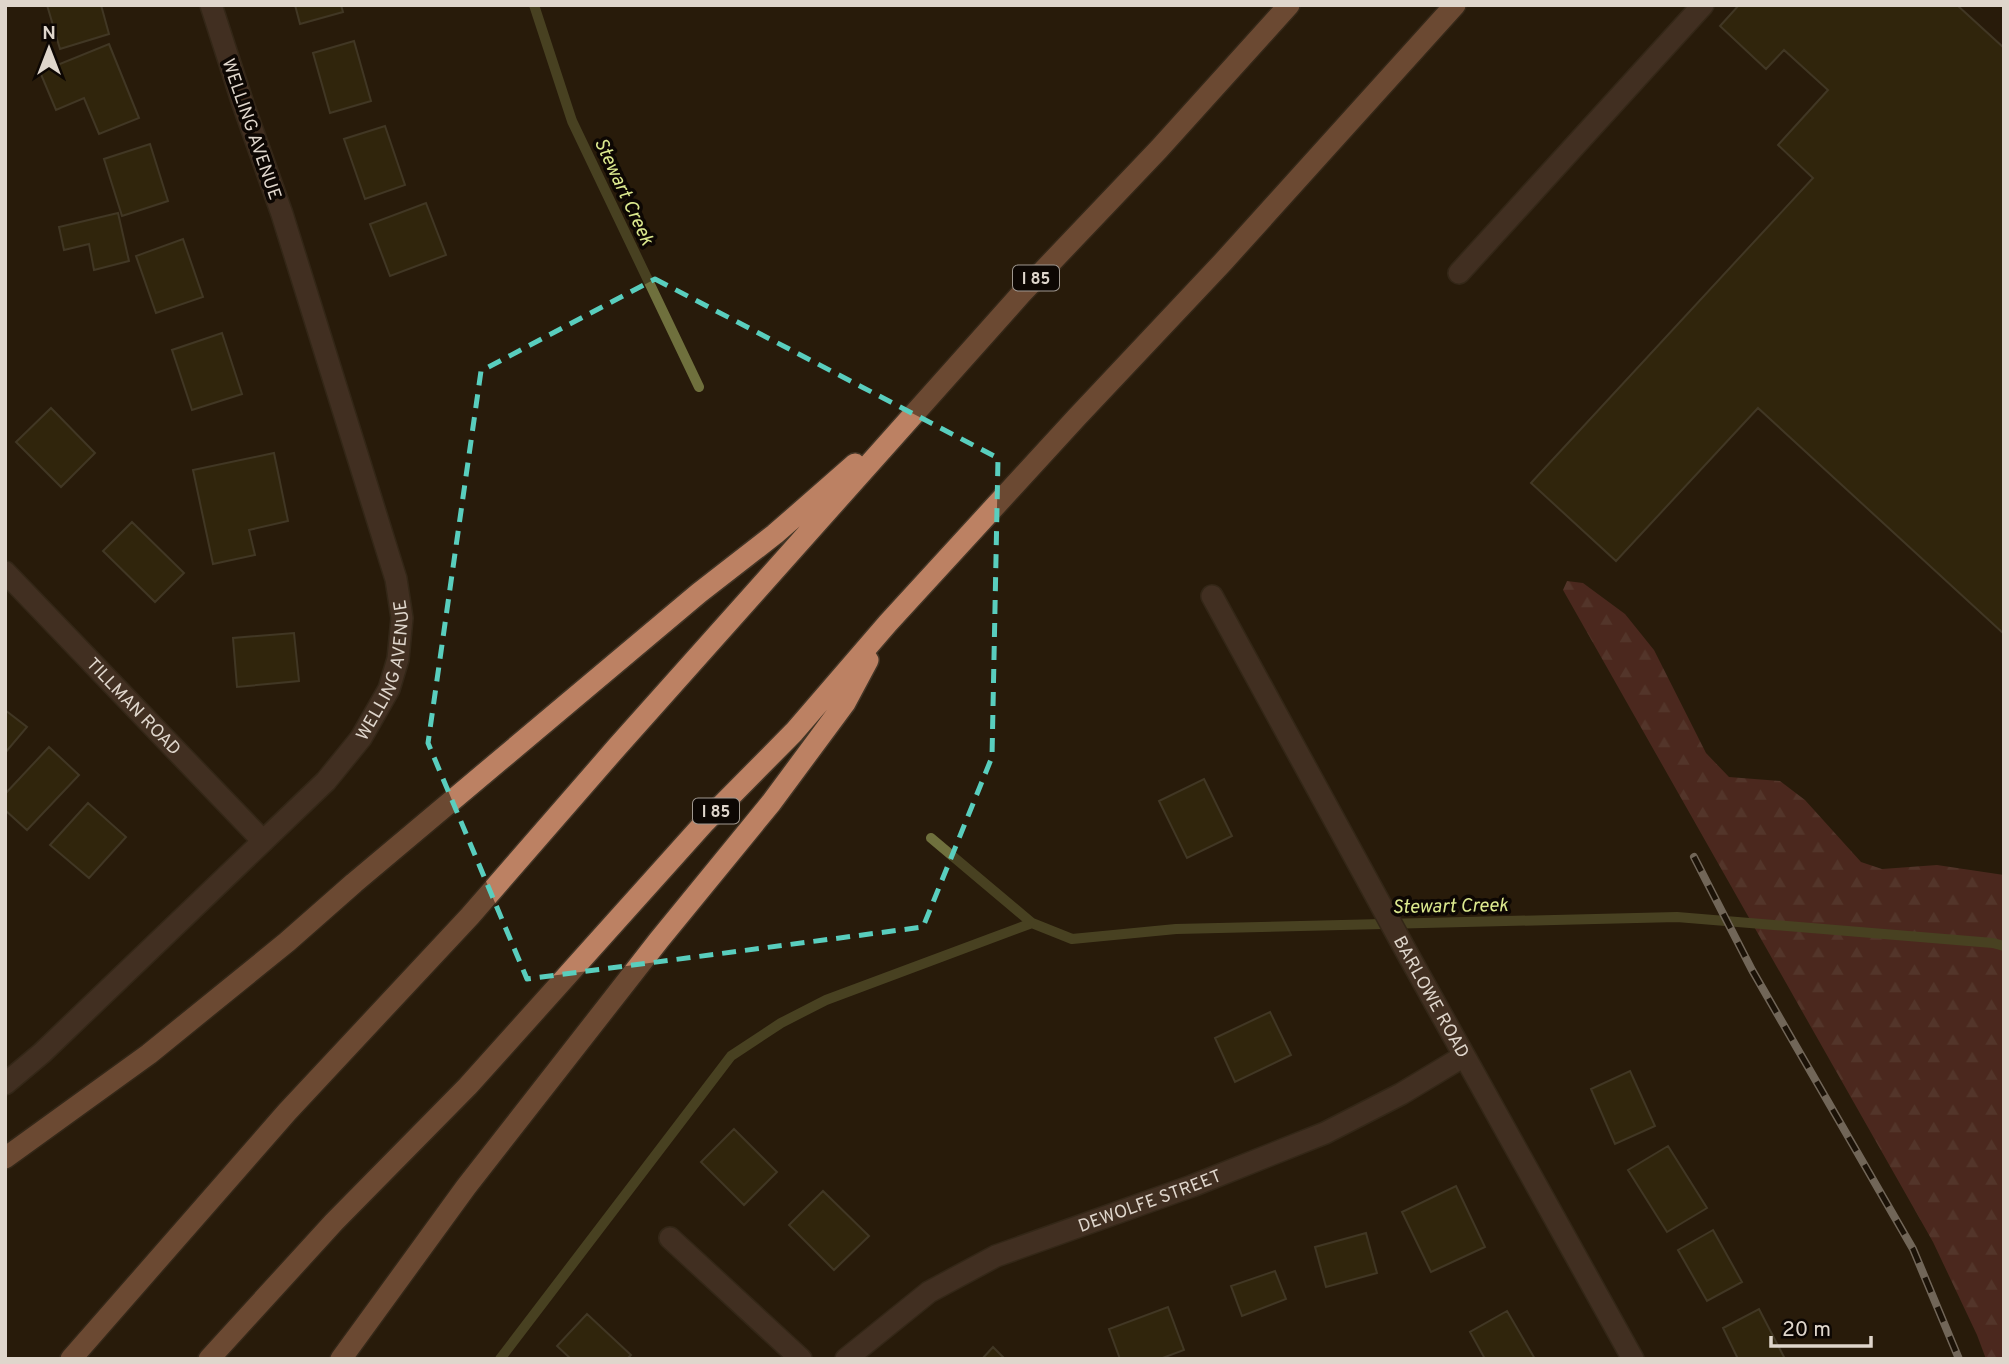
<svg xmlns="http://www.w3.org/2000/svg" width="2009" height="1364" font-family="Overpass,sans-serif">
	<defs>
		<pattern id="forest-firs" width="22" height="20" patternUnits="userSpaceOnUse" patternTransform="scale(1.75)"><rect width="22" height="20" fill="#753935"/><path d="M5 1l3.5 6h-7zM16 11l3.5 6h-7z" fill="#885551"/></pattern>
	</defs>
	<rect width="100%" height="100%" fill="#281b0b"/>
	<!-- forest -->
	<path fill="url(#forest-firs)" d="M1567,581l16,2 42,31 29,36 52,103 23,24 51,4 25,19 56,62 21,7 55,-4 67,10v484h-18l-9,-24 -44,-93 -370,-652z"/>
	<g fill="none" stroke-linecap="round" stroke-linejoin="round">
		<!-- stream -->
		<path stroke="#6f703d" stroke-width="10" d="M534,5l38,116 127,266
			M931,838l101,85 40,16 104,-10 501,-12 316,26 11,3
			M500,1359l231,-303 50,-33 45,-23 206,-77"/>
	</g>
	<!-- building -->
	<path fill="#3b310f" stroke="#5f5943" stroke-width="2" d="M47,5h54l8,29 -49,15z
		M295,5h46l2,7 -43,12z
		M1739,5h218l47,43v586l-246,-226 -142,153 -85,-78 282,-305 -35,-33 50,-55 -44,-40 -18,19 -46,-43z
		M354,41l17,60 -41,12 -17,-60z
		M109,44l30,74 -40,16 -15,-36 -28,12 -16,-38z
		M385,126l20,59 -40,14 -21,-60z
		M150,144l18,57 -46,15 -18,-57z
		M426,203l20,52 -56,21 -20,-52z
		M118,213l11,48 -35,9 -5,-26 -25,6 -5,-23z
		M183,239l20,58 -47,16 -20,-57z
		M222,333l20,61 -50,16 -20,-60z
		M51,408l44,45 -34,34 -45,-45z
		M274,453l14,68 -39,9 6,25 -42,9 -20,-94z
		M132,522l52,51 -29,29 -52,-51z
		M294,633l5,48 -62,6 -4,-49z
		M5,710l22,17 -22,26z
		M49,747l30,28 -52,55 -22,-20v-16z
		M1204,779l28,57 -45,22 -28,-57z
		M88,803l38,34 -37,41 -39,-33z
		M1270,1012l21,43 -56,27 -20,-44z
		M1630,1071l25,55 -40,18 -24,-55z
		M734,1129l43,43 -33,33 -43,-43z
		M1668,1146l39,62 -40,24 -39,-62z
		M1456,1186l29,61 -54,25 -29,-60z
		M823,1191l46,45 -35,34 -45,-45z
		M1713,1230l29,52 -35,19 -29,-51z
		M1366,1233l11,40 -51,14 -11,-40z
		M1275,1271l11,28 -44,17 -11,-30z
		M1168,1307l16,43 -24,9h-40l-11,-30z
		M1759,1309l26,50h-47l-15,-31z
		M1507,1311l28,48h-50l-15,-27z
		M587,1314l44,41 -4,4h-56l-14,-13z
		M993,1347l12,12h-23z"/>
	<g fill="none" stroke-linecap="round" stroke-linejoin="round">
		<defs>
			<g id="minor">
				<path d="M1459,273l244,-268"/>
				<path id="s1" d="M5,572l258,269"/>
				<path id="s2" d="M1212,596l194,355 227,408"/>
				<path id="s3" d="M5,1084l37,-31 284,-272 35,-43 28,-49 9,-30 4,-41 -6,-39 -114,-365 -39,-110 -32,-99"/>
				<path d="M670,1238l131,121"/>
				<path id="s4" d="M846,1359l83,-67 67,-36 196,-70 133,-53 76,-39 63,-38"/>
			</g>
			<path id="highway" d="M5,1158l144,-104 138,-112 67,-59 345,-290 76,-59 80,-70
				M71,1359l216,-247 183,-196 147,-169 404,-453 138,-145 130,-144
				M209,1359l125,-137 134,-136 237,-264 89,-90 94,-109 189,-206 146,-155 232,-257
				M341,1359l125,-172 193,-247 112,-137 74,-100 23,-43"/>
		</defs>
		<!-- minor casing -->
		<use href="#minor" stroke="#423526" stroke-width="24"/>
		<!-- highway casing -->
		<use href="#highway" stroke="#423526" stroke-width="24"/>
		<!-- minor -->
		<use href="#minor" stroke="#60483c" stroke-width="21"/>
		<!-- highway -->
		<use href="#highway" stroke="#bc8163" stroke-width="21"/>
		<defs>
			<path id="rail" d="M1694,857l58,113 161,279 46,110"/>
		</defs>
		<!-- rail casing -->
		<use href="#rail" stroke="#cac1b6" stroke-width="8"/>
		<!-- rail -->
		<use href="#rail" stroke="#0d0703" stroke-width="5" stroke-dasharray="16" stroke-linecap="butt"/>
	</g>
	<!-- marked area -->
	<path d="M0 0H2009V1364H0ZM655,279l343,179 -6,299 -69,170 -396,52 -99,-236 53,-372z" fill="#281b0b" fill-opacity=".55" fill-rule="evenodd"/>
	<path fill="none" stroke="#59cebe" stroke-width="5" stroke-dasharray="14 9" stroke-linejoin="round" d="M655,279l343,179 -6,299 -69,170 -396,52 -99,-236 53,-372z"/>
	<g text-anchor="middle" stroke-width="7" stroke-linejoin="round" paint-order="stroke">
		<!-- shield labels -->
		<g fill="#0d0703" stroke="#a09890" stroke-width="2">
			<rect x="1013" y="265.5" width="46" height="25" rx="5"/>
			<rect x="693" y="798.5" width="46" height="25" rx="5"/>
		</g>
		<g font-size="16" font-weight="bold" fill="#dfd6cc">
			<text x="1036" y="284">I 85</text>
			<text x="716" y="817">I 85</text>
		</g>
		<!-- street labels -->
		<g font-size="18" fill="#dfd6cc" stroke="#0d0703">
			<text transform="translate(252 129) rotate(71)" y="6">WELLING AVENUE</text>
			<text dy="6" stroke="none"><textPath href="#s3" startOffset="570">WELLING AVENUE</textPath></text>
			<text dy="6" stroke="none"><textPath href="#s1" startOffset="186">TILLMAN ROAD</textPath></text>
			<text dy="6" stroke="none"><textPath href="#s2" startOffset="457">BARLOWE ROAD</textPath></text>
			<text dy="6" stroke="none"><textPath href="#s4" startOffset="346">DEWOLFE STREET</textPath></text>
		</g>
		<!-- water labels -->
		<g font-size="19" font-style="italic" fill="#dce98e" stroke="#0d0703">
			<text transform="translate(625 191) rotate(65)" y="7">Stewart Creek</text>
			<text transform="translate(1450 905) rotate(-1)" y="7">Stewart Creek</text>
		</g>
	</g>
	<!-- border -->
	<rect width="2009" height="1364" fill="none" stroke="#dfd6cc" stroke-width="14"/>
	<!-- north arrow -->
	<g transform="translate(49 49)" stroke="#0d0703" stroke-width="5" paint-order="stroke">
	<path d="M0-5L12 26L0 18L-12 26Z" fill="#dfd6cc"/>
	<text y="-10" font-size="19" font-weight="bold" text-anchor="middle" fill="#dfd6cc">N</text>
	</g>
	<!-- scale -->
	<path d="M1771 1336v10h100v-10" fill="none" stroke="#dfd6cc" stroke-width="3.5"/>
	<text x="1782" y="1336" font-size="21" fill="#dfd6cc" stroke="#0d0703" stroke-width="5" paint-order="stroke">20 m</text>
</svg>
